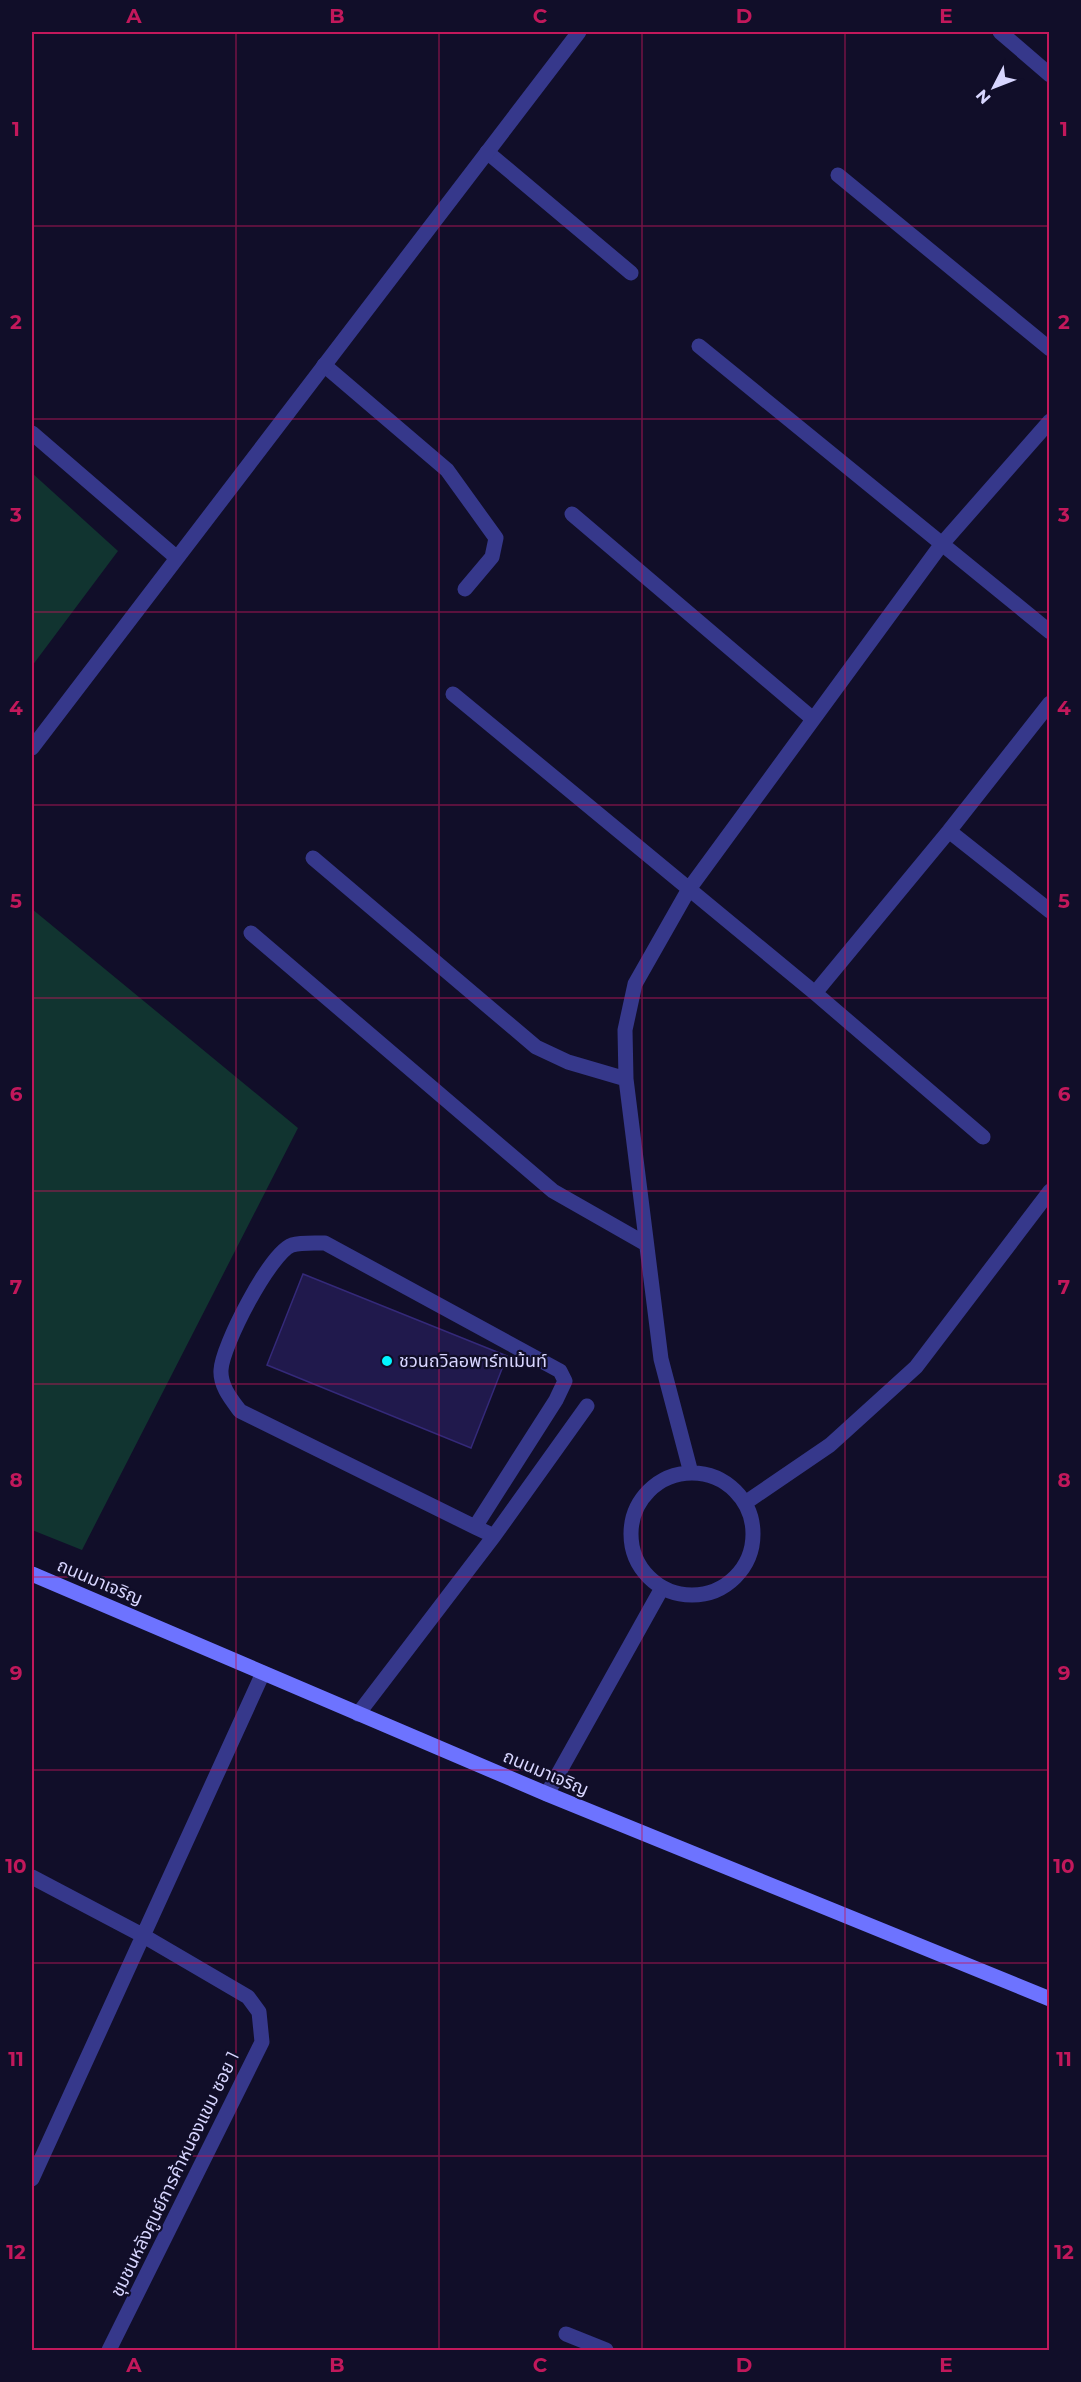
<svg xmlns="http://www.w3.org/2000/svg" width="1081" height="2382" font-family="Montserrat,'Noto Sans Thai',sans-serif">
	<rect width="100%" height="100%" fill="#110e29"/>
	<!-- green -->
	<path fill="#113430" d="M32,473l86,78 -86,115z
		M32,909l266,219 -216,422 -50,-20z"/>
	<!-- building -->
	<path fill="#20194c" stroke="#342979" stroke-width="1.5" d="M303,1274l204,82 -36,92 -204,-83z"/>
	<g fill="none" stroke-linecap="round" stroke-linejoin="round">
		<!-- lane -->
		<path stroke="#36388b" stroke-width="15" d="M487,152l144,121
			M324,365l123,105 49,68 -4,19 -27,32
			M475,1527l81,-127 9,-19 -5,-10 -235,-128c-10,0 -23,-1 -33,2 -22,8 -70,101 -71,125 -1,16 10,29 19,41l235,116 19,9
			M358,1714l136,-178 93,-130"/>
		<!-- street -->
		<path stroke="#36388b" stroke-width="15" d="M1000,32l50,43
			M838,175l212,174
			M699,346l351,286
			M32,433l145,125
			M572,514l241,205
			M453,694l362,299 168,144
			M32,748l547,-716
			M949,831l101,80
			M313,858l223,189 32,15 58,17
			M251,933l302,258 93,53
			M815,993l134,-162 101,-128
			M691,1473l-30,-114 -35,-280 -1,-49 10,-46 54,-95 252,-344 109,-124
			M631 1534a61 61 0 1 1 122 0a61 61 0 1 1-122 0Z
			M745,1503l85,-58 86,-78 134,-176
			M547,1794l115,-206
			M32,1877l110,58 106,62 11,15 3,30 -153,308
			M32,2179l231,-506
			M566,2334l40,16"/>
		<!-- secondary -->
		<path stroke="#6d73ff" stroke-width="15" d="M32,1574l515,220 503,205"/>
	</g>
	<!-- grid -->
	<path fill="none" stroke="#c2185b" stroke-width="1.5" stroke-opacity="0.55" d="M236,32v2318M439,32v2318M642,32v2318M845,32v2318M32,226h1018M32,419h1018M32,612h1018M32,805h1018M32,998h1018M32,1191h1018M32,1384h1018M32,1577h1018M32,1770h1018M32,1963h1018M32,2156h1018"/>
	<!-- markers -->
	<circle fill="#02f6ff" stroke="#110e29" stroke-width="2" cx="387" cy="1361" r="6"/>
	<g text-anchor="middle" stroke-width="4.5" stroke-linejoin="round" paint-order="stroke">
		<!-- poi labels -->
		<g font-size="18" fill="#d8d6ff" stroke="#110e29" text-anchor="start">
			<text x="399" y="1367">ชวนถวิลอพาร์ทเม้นท์</text>
		</g>
		<!-- street labels -->
		<g font-size="18" fill="#d8d6ff" stroke="#110e29">
			<text transform="translate(100 1582) rotate(23)" y="6">ถนนมาเจริญ</text>
			<text transform="translate(546 1773) rotate(23)" y="6">ถนนมาเจริญ</text>
			<text transform="translate(175 2174) rotate(-64)" y="6">ชุมชนหลังศูนย์การค้าหนองแขม ซอย 1</text>
		</g>
	</g>
	<!-- border -->
	<rect width="1081" height="2382" fill="none" stroke="#110e29" stroke-width="66"/>
	<!-- north arrow -->
	<g transform="translate(994 87) rotate(228)" stroke="#110e29" stroke-width="4.5" paint-order="stroke">
	<path d="M0-4.5L10 22L0 15L-10 22Z" fill="#d8d6ff"/>
	<text y="-9" font-size="16" font-weight="bold" text-anchor="middle" fill="#d8d6ff">N</text>
	</g>
	<rect x="33" y="33" width="1015" height="2316" fill="none" stroke="#c2185b" stroke-width="2"/>
	<g font-size="20" text-anchor="middle" font-weight="bold" fill="#c2185b">
		<text x="134" y="23">A</text>
		<text x="337" y="23">B</text>
		<text x="540" y="23">C</text>
		<text x="744" y="23">D</text>
		<text x="946" y="23">E</text>
		<text x="16" y="136">1</text>
		<text x="1064" y="136">1</text>
		<text x="16" y="329">2</text>
		<text x="1064" y="329">2</text>
		<text x="16" y="522">3</text>
		<text x="1064" y="522">3</text>
		<text x="16" y="715">4</text>
		<text x="1064" y="715">4</text>
		<text x="16" y="908">5</text>
		<text x="1064" y="908">5</text>
		<text x="16" y="1101">6</text>
		<text x="1064" y="1101">6</text>
		<text x="16" y="1294">7</text>
		<text x="1064" y="1294">7</text>
		<text x="16" y="1487">8</text>
		<text x="1064" y="1487">8</text>
		<text x="16" y="1680">9</text>
		<text x="1064" y="1680">9</text>
		<text x="16" y="1873">10</text>
		<text x="1064" y="1873">10</text>
		<text x="16" y="2066">11</text>
		<text x="1064" y="2066">11</text>
		<text x="16" y="2259">12</text>
		<text x="1064" y="2259">12</text>
		<text x="134" y="2372">A</text>
		<text x="337" y="2372">B</text>
		<text x="540" y="2372">C</text>
		<text x="744" y="2372">D</text>
		<text x="946" y="2372">E</text>
	</g>
</svg>
